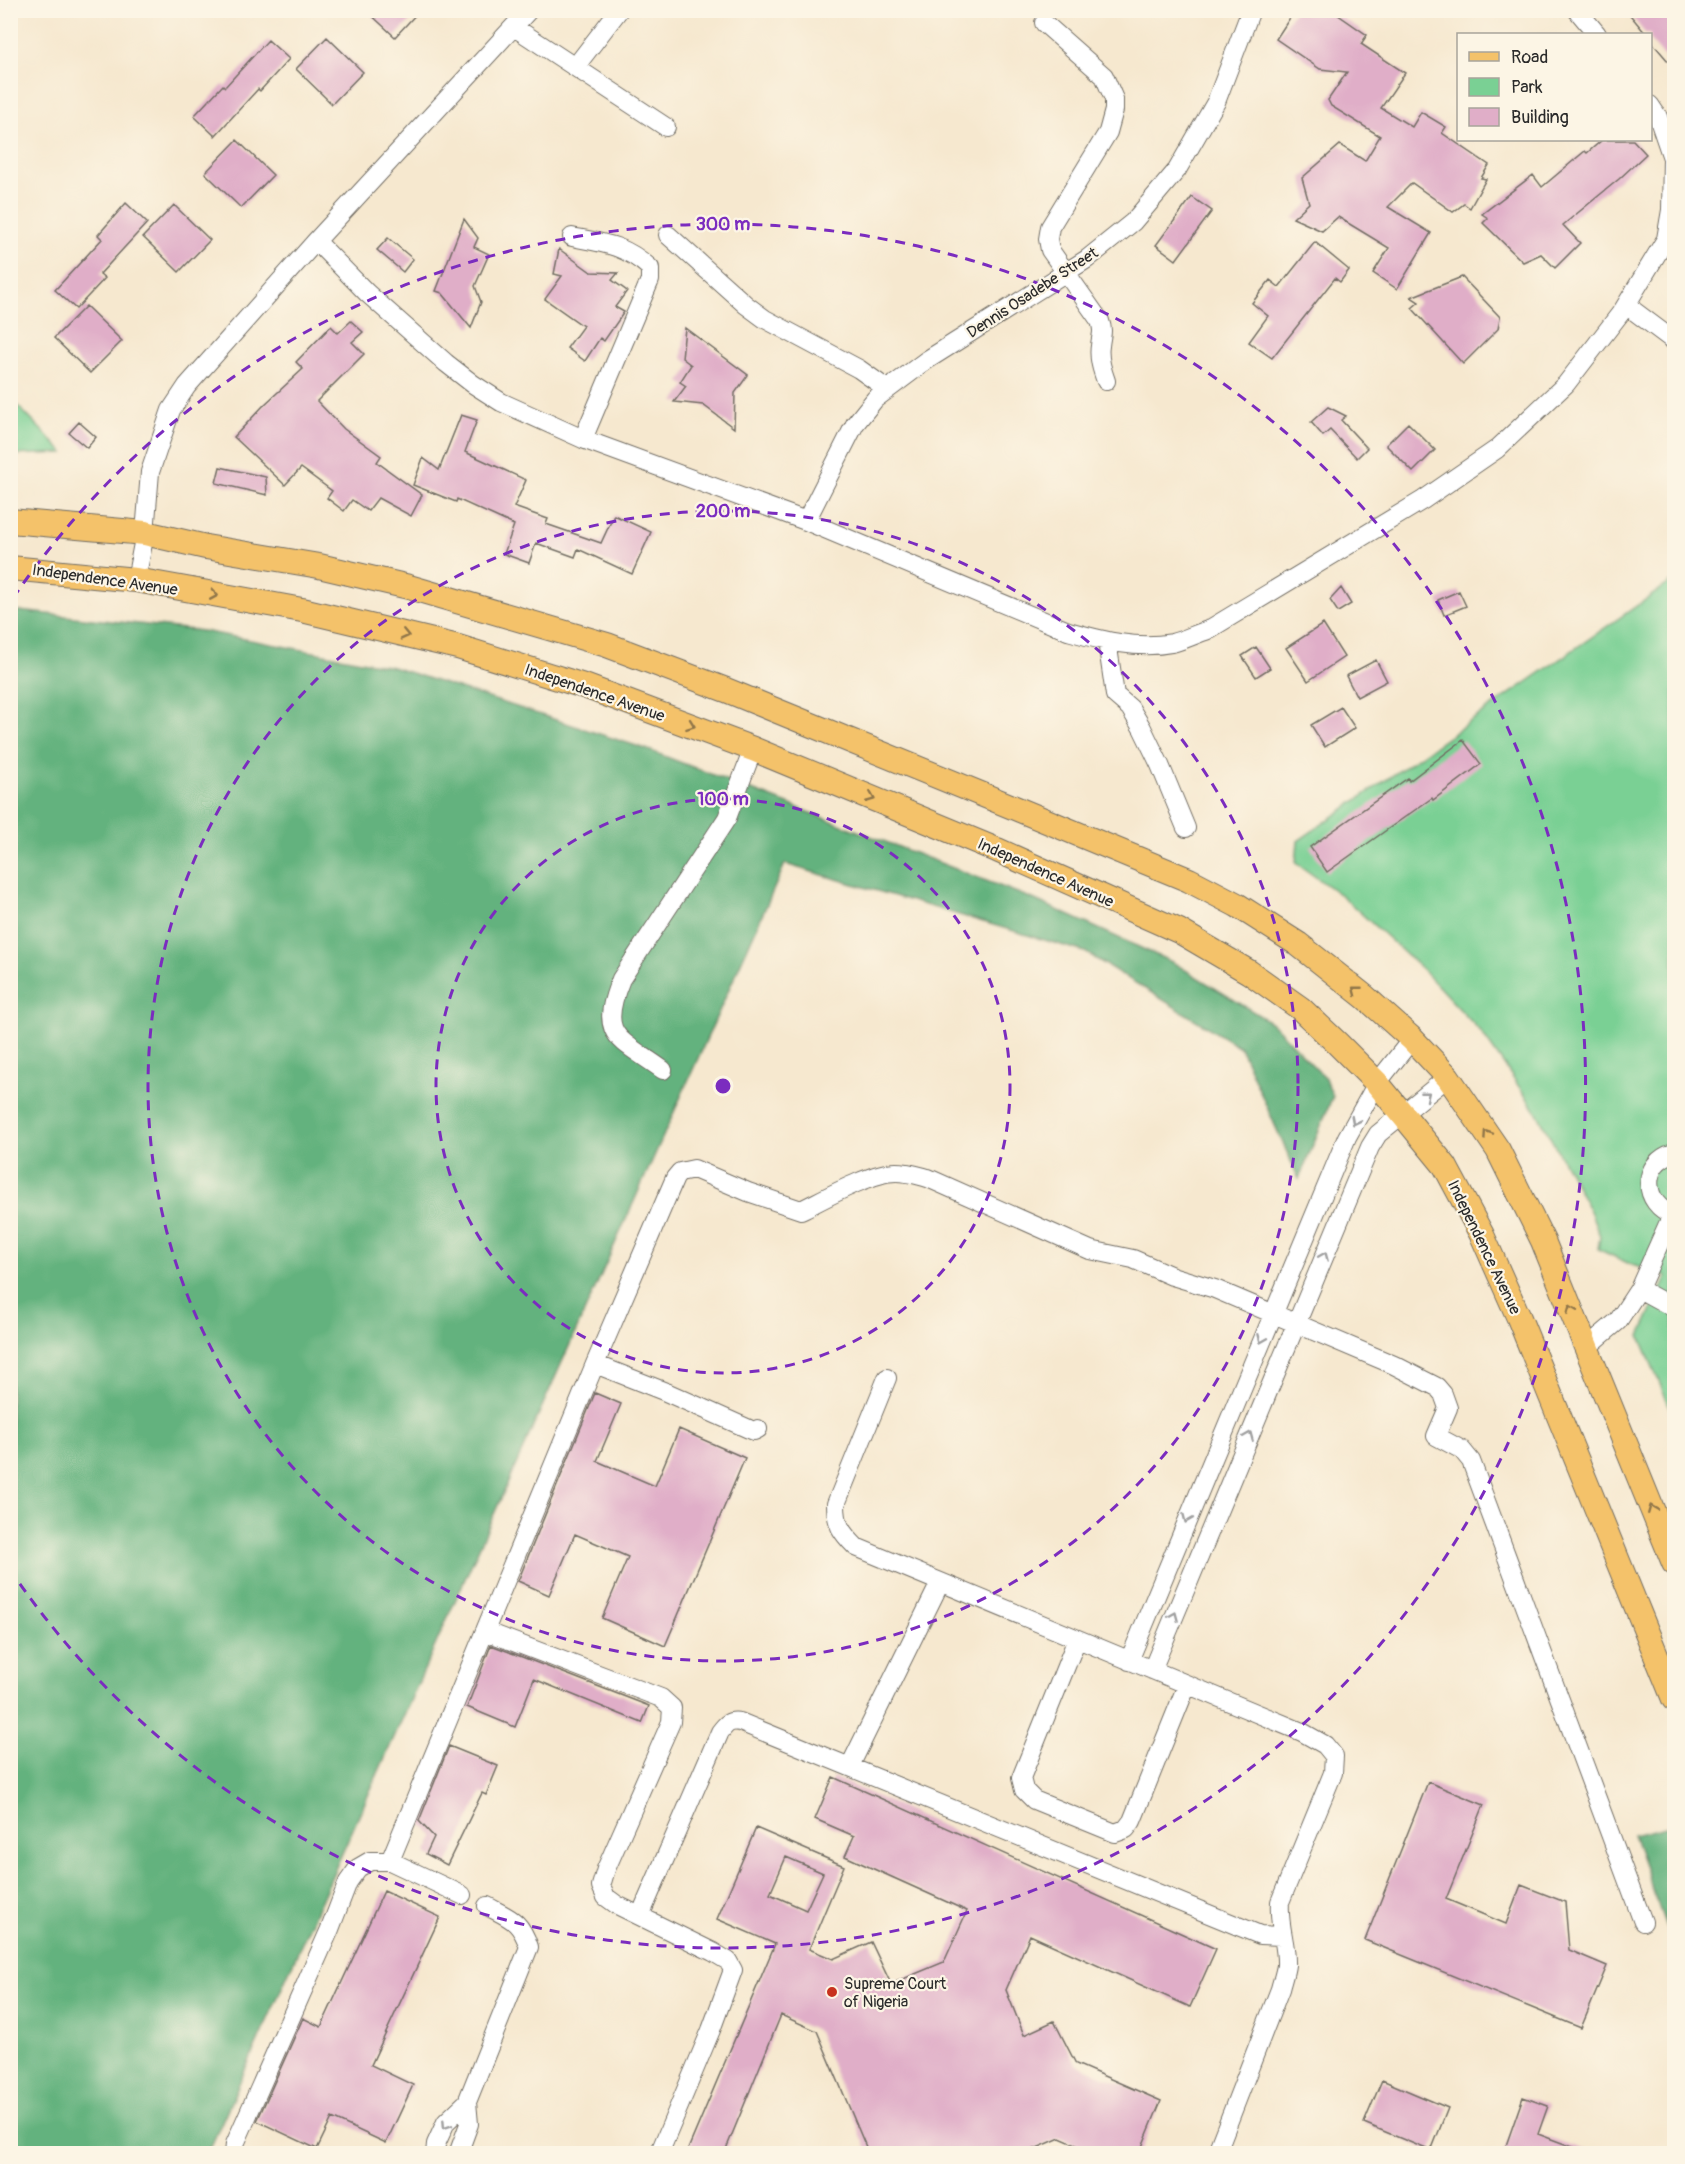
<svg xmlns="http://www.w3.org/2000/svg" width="1685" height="2164" font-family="Pangolin,sans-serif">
	<rect width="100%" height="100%" fill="#fcf5e5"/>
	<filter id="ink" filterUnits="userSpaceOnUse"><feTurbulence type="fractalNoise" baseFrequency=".0167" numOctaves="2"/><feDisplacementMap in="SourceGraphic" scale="12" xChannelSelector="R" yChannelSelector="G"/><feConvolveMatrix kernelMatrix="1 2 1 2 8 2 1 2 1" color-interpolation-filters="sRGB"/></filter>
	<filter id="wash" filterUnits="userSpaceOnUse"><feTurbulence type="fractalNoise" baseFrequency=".008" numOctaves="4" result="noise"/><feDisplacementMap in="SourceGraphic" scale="24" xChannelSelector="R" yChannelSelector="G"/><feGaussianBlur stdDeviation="1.35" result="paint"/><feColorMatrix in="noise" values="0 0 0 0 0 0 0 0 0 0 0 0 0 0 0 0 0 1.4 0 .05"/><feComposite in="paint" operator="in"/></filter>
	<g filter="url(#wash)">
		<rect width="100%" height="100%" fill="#f6e8cf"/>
		<!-- green -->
		<path fill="#7ad094" stroke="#527e60" stroke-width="1.5" d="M10,399h1l53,54 -53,2z
			M1674,580v838l-34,-82 27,-60 -35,-11 -34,-16 2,-13 -9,-23 -55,-102 -55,-79 -58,-62 -81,-74 -46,-33 2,-22z"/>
		<!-- forest -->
		<path fill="#63b27e" stroke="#476e54" stroke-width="1.5" d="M10,610l193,21 190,36 253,82 387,150 141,64 98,60 52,54 9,19 -34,83 -59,-132 -155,-95 -300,-88 -577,1289h-197z
			M1674,1825v124l-41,-114z"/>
		<g id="blocks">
			<!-- building -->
			<path fill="#e0aec8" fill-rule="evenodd" d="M366,10h54l-25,27z
				M1295,10h36l36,25 -6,9 44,29 -24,35 31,19 9,-15 25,15 -4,6 47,32 -8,13 5,1 -16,29 -6,-4 -11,8 -41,-29 -24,24 43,26 -34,56 -24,-16 16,-25 -51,-31 -16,14 -29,-13 16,-15 -7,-25 38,-33 25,16 15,-25 -49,-30 -3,-6 19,-28 -27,-3 -44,-30z
				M1626,10h48v58l-24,-28v-6h-4z
				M327,37l36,35 -31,32 -36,-35z
				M268,40l21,19 -29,32 -2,-2 -43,47 -21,-20 29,-31 2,2z
				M237,140l36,35 -32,33 -36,-35z
				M1602,140h31l13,14 -27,25 -56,46 17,18 -25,25 -14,-14 -18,8 -40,-39 5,-5 -6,-4 51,-39 9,12 43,-36 2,2z
				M1192,197l20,14 -36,49 -20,-15z
				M126,203l21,20 -47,51 5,4 -29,31 -21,-19 47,-51 -4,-4z
				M174,205l36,35 -31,32 -36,-35z
				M464,219l14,19 -4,9 15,7 -14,32 6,16 -10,26 -29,-35 -6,-2z
				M388,238l25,21 -10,13 -26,-22z
				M1315,242l34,28 -9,12 -5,-4 -63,80 -23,-16 19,-26 -16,-13 18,-23 9,7z
				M559,249l32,23 27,1 -6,7 15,11 -12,16 9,5 -20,29 -4,-3 -15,23 -18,-13 16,-22 -38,-27 17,-23 -8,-2z
				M1462,277l38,40 -2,12 -35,35 -51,-56 7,-6 -8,-5z
				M86,306l36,35 -32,32 -36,-35z
				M351,321l12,11 -11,10 12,12 -47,47 27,28 37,27 -4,6 45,33 -11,21 -33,-18 -10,13 -16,-11 -8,11 -17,-13 5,-7 -31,-23 -16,17 -51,-48 30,-32 39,-36 -7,-7 35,-36 7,7z
				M685,328l63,47 -13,18 -1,35 -31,-23 -29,-3 12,-16 -6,-4 11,-17 -9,-7z
				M1328,407l18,9 -5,4 26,28 -10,10 -27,-28 -7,6 -12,-14z
				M461,415l16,5 -12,32 61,28 -12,27 34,12 -2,5 55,19 13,-28 37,17 -19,42 -54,-25 -3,8 -39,-14 -7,20 -25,-9 10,-29 -57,-26 -1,3 -43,-17 10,-27 16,12z
				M79,422l17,15 -9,11 -18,-15z
				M1408,423l27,27 -22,22 -27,-27z
				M220,467l46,10 1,18 -51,-12z
				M1341,588l10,16 -13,8 -8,-12z
				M1459,591l7,15 -22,9 -6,-15z
				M1323,624l21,33 -36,24 -22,-33z
				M1256,647l14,21 -14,9 -14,-21z
				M1376,660l11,21 -30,16 -11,-21z
				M1341,707l14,21 -30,19 -14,-22z
				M1463,740l18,24 -48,36 -1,-2 -105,74 -17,-25 98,-69 1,3z
				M595,1393l26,11 -24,57 58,25 24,-57 66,29 -80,188 -63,-28 26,-61 -53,-23 -26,61 -31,-14z
				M491,1645l158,61 -7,17 -108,-44 -19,48 -48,-20z
				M449,1746l49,20 -12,29 -4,-2 -35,72 -21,-11 8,-17 -15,-16z
				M833,1777l383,172 -26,58 -160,-72 -24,55 18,45 30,-14 22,43 85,37 -22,53h-42l-37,-16 -37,16h-154l-52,-123 -36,-16 -57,139h-38l89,-210 -58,-25 39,-91 88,38 -35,83 24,10 38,-17 20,42 53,-22 23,-51 -122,-55 9,-20 -39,-17zM786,1857l37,16 -17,37 -36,-16z
				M1428,1782l56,23 -38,94 60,25 15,-39 44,17 4,48 38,16 -26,62 -216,-88z
				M384,1891l56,26 -69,148 42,20 -27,58 -54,-25 -15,31 -60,-28 46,-103 18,9z
				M1382,2080l66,28 -17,43 -67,-28z
				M1523,2097l25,9 -10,28 48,18v2h-83z"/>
		</g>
	</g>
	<g filter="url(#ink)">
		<use href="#blocks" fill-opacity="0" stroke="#726d64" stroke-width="1.5"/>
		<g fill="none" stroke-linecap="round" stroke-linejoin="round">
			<defs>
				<path id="minor" d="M1577,10l20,24
					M1044,23l60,53 10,23v11l-6,22 -58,95 -2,12 2,11 50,71c4,12 1,13 0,25 -2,12 2,24 6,35
					M514,27l152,100
					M575,67l44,-57
					M668,235l78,70 19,14 94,50 28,20
					M572,237c32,6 53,8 78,31v12l-67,159
					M316,241l51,52 79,70 27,21 28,18 82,37 223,82 262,110c33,9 68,19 104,12 12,-3 24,-9 36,-13l215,-130 74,-51 69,-65 57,-74 43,-71 5,-29 1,-52 -14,-41 -8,-12
					M1626,305l48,36
					M806,521l49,-97 20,-25 52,-39 160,-101 46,-37 44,-52 39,-68 35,-92
					M136,580l9,-47 5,-61 21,-62 16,-24 129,-145 213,-231
					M1107,641l8,54 15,13 12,20 18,37 26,63
					M663,1070c-44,-32 -66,-33 -42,-91l106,-161 26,-69
					M1674,1153c-34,9 -32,52 0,62
					M1639,1289l35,19
					M1586,1348l32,-27 21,-32 33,-74
					M595,1364l71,28 83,37 5,2 4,-2
					M887,1378l-51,126c0,21 5,28 20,43l446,185 23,13 9,11 -1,17 -53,129c-2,24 7,42 6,63 -1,8 -4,16 -6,24l-64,165
					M485,1631l176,67 11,10 -1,14 -65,147 -5,17 5,11 11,8 96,47 15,9 5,9 -22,60 -52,124
					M1077,1639l-56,139 3,12 10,10 81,33 11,-4 6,-8 55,-136
					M1129,1661l218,-524 30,-54 35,-44
					M1152,1670l218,-523 8,-13 70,-57
					M850,1766l90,-183
					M390,1861l205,-497 80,-186 5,-6 14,-3 54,23 53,18c23,-11 70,-38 95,-38 12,0 21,3 32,6l162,72 43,9 39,17 43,13 179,76 43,22 6,7 5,14 -12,28 26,14 9,11 172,461
					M640,1916l80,-184c6,-8 9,-12 20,-10l520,213 22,1
					M234,2154l1,-10 95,-215 18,-47 10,-14 12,-7h20l72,34
					M435,2154l1,-10 10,-22 21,-20 62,-155c-9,-27 -18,-28 -42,-41
					M458,2154l11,-30 -2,-22"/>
				<path id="major" d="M10,521l135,12 61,14 113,19 90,21 198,58 119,45 289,118 174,72 48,25 61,39 67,53 47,42 36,38 50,73 45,91 131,322
					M10,568l126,12 166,30 156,37 129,40 166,62 244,101 182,81 70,41 51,36 37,35 40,40 68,83 37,69 37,83 155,381"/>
			</defs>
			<!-- minor casing -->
			<use href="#minor" stroke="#726d64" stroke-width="20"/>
			<!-- major casing -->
			<use href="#major" stroke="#726d64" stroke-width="26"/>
			<!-- minor -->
			<use href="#minor" stroke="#fff" stroke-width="18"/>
			<!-- major -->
			<use href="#major" stroke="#f4c26a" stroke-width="24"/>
		</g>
		<!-- one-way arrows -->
		<defs><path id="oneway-chevron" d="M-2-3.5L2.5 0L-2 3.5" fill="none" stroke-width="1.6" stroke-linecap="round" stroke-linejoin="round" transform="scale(1.5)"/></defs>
		<g stroke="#90764a">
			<use href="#oneway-chevron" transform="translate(214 595) rotate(10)"/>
			<use href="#oneway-chevron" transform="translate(405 635) rotate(13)"/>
			<use href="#oneway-chevron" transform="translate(691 725) rotate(20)"/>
			<use href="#oneway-chevron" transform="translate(871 798) rotate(22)"/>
			<use href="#oneway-chevron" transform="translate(1356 990) rotate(-142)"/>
			<use href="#oneway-chevron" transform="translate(1487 1134) rotate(-124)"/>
			<use href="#oneway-chevron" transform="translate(1571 1309) rotate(-112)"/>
			<use href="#oneway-chevron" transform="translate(1652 1509) rotate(-112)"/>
		</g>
		<g stroke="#a0a0a0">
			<use href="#oneway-chevron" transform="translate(1426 1095) rotate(-39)"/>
			<use href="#oneway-chevron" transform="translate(1355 1121) rotate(117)"/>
			<use href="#oneway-chevron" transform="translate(1324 1256) rotate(-67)"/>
			<use href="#oneway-chevron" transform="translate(1262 1339) rotate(113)"/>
			<use href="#oneway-chevron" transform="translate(1249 1436) rotate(-67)"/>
			<use href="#oneway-chevron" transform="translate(1187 1519) rotate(113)"/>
			<use href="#oneway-chevron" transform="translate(1174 1616) rotate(-67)"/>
			<use href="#oneway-chevron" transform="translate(446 2125) rotate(123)"/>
		</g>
	</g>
	<!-- distance rings -->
	<g fill="none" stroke="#7b2cbf" stroke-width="3" stroke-dasharray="10 8">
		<circle cx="723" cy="1086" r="287"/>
		<circle cx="723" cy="1086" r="575"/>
		<path d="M13 598A862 862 0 1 1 13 1574"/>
	</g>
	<!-- markers -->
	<circle fill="#c8321e" stroke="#fcf5e5" stroke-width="2" cx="832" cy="1992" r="6"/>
	<g text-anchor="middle" stroke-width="4.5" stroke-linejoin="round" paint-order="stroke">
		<!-- street labels -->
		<g font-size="16" fill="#2b2b2b" stroke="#fcf5e5">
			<text transform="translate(1032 292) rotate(-33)" y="6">Dennis Osadebe Street</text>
			<text transform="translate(105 579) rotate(8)" y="6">Independence Avenue</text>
			<text transform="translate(595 692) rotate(19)" y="6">Independence Avenue</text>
			<text transform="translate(1046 872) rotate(24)" y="6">Independence Avenue</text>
			<text transform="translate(1485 1247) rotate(64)" y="6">Independence Avenue</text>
		</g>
		<!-- poi labels -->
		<g font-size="16" fill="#2b2b2b" stroke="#fcf5e5" text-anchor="start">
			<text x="844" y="1989">Supreme Court<tspan x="844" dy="18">of Nigeria</tspan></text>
		</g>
	</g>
	<circle cx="723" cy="1086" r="9" fill="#7b2cbf" stroke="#fcf5e5" stroke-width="3"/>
	<g font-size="18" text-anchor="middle" font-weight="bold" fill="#7b2cbf" stroke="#fcf5e5" stroke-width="4.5" stroke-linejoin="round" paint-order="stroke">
		<text x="723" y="230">300 m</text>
		<text x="723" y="517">200 m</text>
		<text x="723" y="805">100 m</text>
	</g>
	<!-- margin -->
	<rect width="1685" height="2164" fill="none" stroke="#fcf5e5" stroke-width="36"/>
	<!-- legend -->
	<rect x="1457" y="33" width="195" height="108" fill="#fcf5e5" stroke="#a8a49b" stroke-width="1.5"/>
	<rect x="1469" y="52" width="30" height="9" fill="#f4c26a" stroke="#a8a49b" stroke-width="1.5"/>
	<text x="1511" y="63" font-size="18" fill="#2b2b2b">Road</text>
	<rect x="1469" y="78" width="30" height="18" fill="#7ad094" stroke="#a8a49b" stroke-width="1.5"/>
	<text x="1511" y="93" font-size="18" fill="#2b2b2b">Park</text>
	<rect x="1469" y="108" width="30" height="18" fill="#e0aec8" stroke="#a8a49b" stroke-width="1.5"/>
	<text x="1511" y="123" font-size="18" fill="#2b2b2b">Building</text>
</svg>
